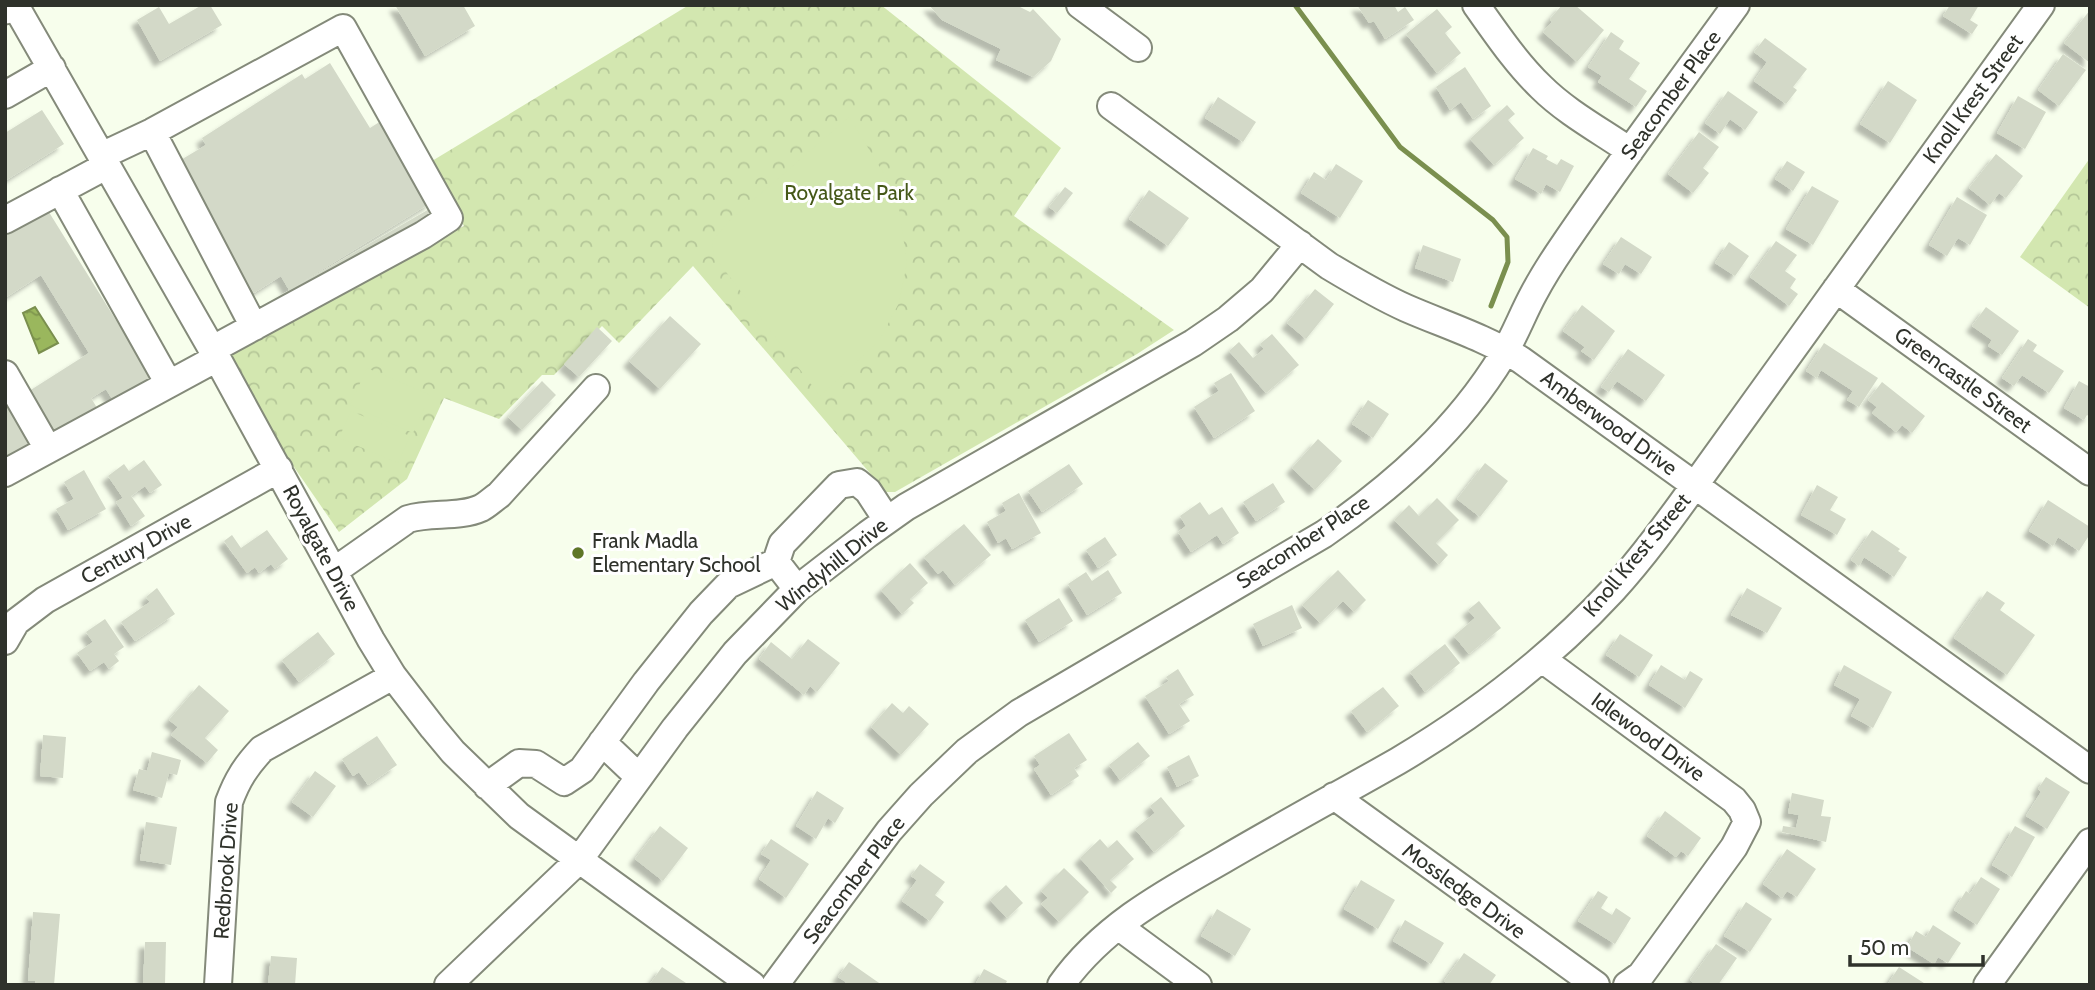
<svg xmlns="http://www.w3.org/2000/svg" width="2095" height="990" font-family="Cabin,sans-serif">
	<defs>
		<pattern id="park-crowns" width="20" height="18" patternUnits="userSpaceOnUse" patternTransform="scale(1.75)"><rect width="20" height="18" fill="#d3e7b0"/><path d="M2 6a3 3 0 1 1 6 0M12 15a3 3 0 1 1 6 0" fill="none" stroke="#b5c798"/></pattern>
		<pattern id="water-ripples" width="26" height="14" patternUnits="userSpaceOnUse" patternTransform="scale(1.75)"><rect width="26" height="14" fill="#9ab75d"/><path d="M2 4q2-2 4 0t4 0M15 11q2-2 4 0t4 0" fill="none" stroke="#7e954d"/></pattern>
		<filter id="shadow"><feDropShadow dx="-6" dy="6" stdDeviation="2" flood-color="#0004"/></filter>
	</defs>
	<rect width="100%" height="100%" fill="#f7feec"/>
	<!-- park -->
	<path fill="url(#park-crowns)" d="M689,5h192l180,143 -47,68 160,114 -37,24 -242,138h-9l-193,-226 -74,77 -17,-17 -48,49h-12l-43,44 -55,-21 -37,81 -68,53 -124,-179 249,-127 -32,-65z
		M2090,158v150l-70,-51z"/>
	<!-- garden -->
	<path fill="#d3e7b0" d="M849,117l48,78 10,68 -8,40 -20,38 -59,55 -106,-140 -2,-14 15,-19z
		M367,368l63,27 -17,38 -63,-28z
		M351,411l59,25 -12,27 -59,-25z"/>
	<!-- water -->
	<path fill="url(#water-ripples)" stroke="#7a8f4e" stroke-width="2" d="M35,307l23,36 -19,10 -16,-40z"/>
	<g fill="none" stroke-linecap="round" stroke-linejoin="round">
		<!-- stream -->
		<path stroke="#7a8f4e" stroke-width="5" d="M1295,5l105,142 93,73 14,17 1,25 -17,44"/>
	</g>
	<!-- building -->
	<path fill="#d3d9c8" filter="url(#shadow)" d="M202,5h8l12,20 -62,36 -23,-41 22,-13 10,17z
		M395,5h68l12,21 -50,30z
		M929,5h87l14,7 3,-3 28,30 -10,22 -18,16 -37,-17 5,-11 -59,-29z
		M1357,5h37l4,7 7,-5 9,13 -29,19 -11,-18 -5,2z
		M1562,5h13l29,25 -27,32 -34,-30 9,-10 -2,-3z
		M1950,5h29l-9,15 8,5 -6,9 -29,-18z
		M1437,9l15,18 -7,6 16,20 -24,20 -31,-39z
		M2090,10v53l-26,-20z
		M1611,32l13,9 -5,8 21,14 -11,16 18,12 -11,16 -38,-25 4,-6 -14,-9z
		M1765,38l42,31 -14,18 4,3 -11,14 -32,-23 13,-19 -13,-10z
		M2063,54l23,16 -27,36 -21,-16z
		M330,63l40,65 11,-7 51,81 -143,88 -8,-14 -27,17 -80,-129 32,-19 -4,-7 100,-64 3,5z
		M1465,67l26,39 -18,13 -12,-17 -11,8 -14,-23z
		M1888,81l29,19 -27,43 -30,-19z
		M1728,91l30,21 -13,18 -15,-11 -10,15 -15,-11z
		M2018,96l28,16 -21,37 -28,-16z
		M1218,97l38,25 -13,20 -38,-24z
		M1507,105l8,9 -7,6 16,18 -30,27 -24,-26z
		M42,110l22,34 -59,37v-48z
		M1699,132l20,15 -16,21 6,5 -16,20 -25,-19z
		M1533,148l15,8 -2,3 11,6 4,-6 13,7 -14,26 -14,-8 -5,10 -26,-15z
		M1996,154l27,22 -17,22 -7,-5 -9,12 -21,-17z
		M1787,161l18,11 -12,19 -18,-12z
		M1336,164l27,17 -23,37 -39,-25 13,-21 12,8z
		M1812,186l27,15 -26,44 -27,-16z
		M1065,187l8,6 -16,20 -8,-6z
		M1149,190l40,28 -21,28 -39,-27z
		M1957,197l30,18 -17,30 -12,-7 -11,18 -18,-11z
		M431,208l7,12 -149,88 -8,-13z
		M47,209l108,174 -38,24 -11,-18 -15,9 8,13 -44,28 -29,-46 63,-40 -48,-78 -36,23v-63z
		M1621,237l31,20 -11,17 -16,-10 -6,10 -16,-10z
		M1776,241l21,14 -12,16 11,8 -6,9 8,6 -9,12 -39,-29z
		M1729,242l20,14 -14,20 -20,-13z
		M1423,245l38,14 -8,23 -38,-14z
		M1315,289l19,15 -28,35 -19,-16z
		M1582,305l33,26 -21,29 -13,-9 4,-4 -22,-16z
		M1986,307l33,24 -17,24 -14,-9 4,-6 -20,-14z
		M670,316l31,28 -41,45 -31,-28z
		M597,327l15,14 -33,36 -15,-13z
		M1272,334l27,31 -33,28 -37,-42 10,-9 14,16 11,-9 -4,-5z
		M2028,339l9,6 -4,6 31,20 -15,22 -27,-18 -8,11 -12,-8z
		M1824,343l54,35 -19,29 -12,-7 6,-9 -32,-21 -4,8 -11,-7z
		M1628,349l37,26 -19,26 -29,-20 -8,11 -8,-5z
		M1231,373l24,38 -41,27 -20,-31 25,-16 -5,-8z
		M542,381l14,14 -34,35 -14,-13z
		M2079,381l11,6v30l-3,-2 -3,5 -20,-12z
		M1882,382l43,34 -13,17 -10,-8 -6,7 -24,-19 5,-6 -9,-7z
		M5,395l27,50 -27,16z
		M1368,400l21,14 -16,24 -21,-14z
		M1318,439l24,22 -27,29 -23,-22z
		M144,460l18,25 -12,8 -5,-7 -14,10 14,20 -14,10 -15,-24 7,-4 -15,-22 16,-12 5,7z
		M1485,463l23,18 -28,36 -23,-18z
		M1069,464l14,20 -41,28 -14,-21z
		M84,470l22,39 -38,21 -12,-21 18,-10 -10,-17z
		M1273,483l12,19 -29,19 -13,-19z
		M1817,485l21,12 -8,13 16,9 -9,16 -36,-20z
		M1019,493l22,40 -29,16 -6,-11 -8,5 -11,-21 19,-11 -4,-8z
		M1437,498l22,22 -23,23 12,12 -9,10 -45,-45 15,-15 10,11z
		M2048,500l42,27v7l-11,17 -21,-14 -5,9 -24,-15z
		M1200,502l9,13 13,-8 17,26 -16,11 -6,-9 -26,17 -13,-20 8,-6 -6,-10z
		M964,524l27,31 -36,30 -12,-15 -5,4 -14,-17z
		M267,530l21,29 -13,10 -4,-5 -12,9 -4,-6 -8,6 -23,-32 8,-6 9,13z
		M1872,530l28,19 -2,2 9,6 -13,20 -30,-20 -5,9 -8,-6z
		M1105,537l12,18 -19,13 -12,-18z
		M910,563l18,20 -18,16 4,4 -12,11 -21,-24z
		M1108,570l14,23 -35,22 -19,-31 18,-12 6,9z
		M1338,570l28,30 -12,12 -11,-11 -23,22 -18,-18z
		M157,588l18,26 -40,27 -14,-19 29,-20 -4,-5z
		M1747,588l35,20 -15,25 -36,-18z
		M1987,591l18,12 -5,7 35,25 -28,40 -53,-37z
		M1059,598l14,23 -34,21 -14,-22z
		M1479,601l22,27 -32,26 -15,-18 21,-18 -7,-8z
		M1292,605l10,23 -39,18 -10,-22z
		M105,619l19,28 -10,7 5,7 -10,8 -5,-7 -14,9 -13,-18 16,-11 -7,-10z
		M318,632l17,22 -36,28 -17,-22z
		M1620,634l33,21 -14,22 -33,-22z
		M808,639l32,24 -23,29 -7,-6 -6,9 -45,-36 12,-17 21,17z
		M1445,644l15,19 -35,29 -15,-20z
		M1661,665l24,15 5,-9 13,8 -18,29 -36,-23z
		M1844,665l48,27 -19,36 -22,-12 9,-17 -26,-14z
		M1178,669l16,26 -15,9 11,17 -21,13 -24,-38 24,-15 -3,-4z
		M199,685l30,26 -24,27 13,12 -11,13 -36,-28 7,-8 -9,-7z
		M1383,687l16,19 -32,26 -16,-21z
		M892,703l11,10 6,-7 20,18 -28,31 -30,-28z
		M1069,733l18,27 -13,8 5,8 -28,19 -17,-26 6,-4 -6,-9z
		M43,735l23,2 -3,41 -23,-2z
		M377,736l20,29 -29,20 -9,-13 -6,4 -11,-17z
		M1138,742l12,14 -30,24 -11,-15z
		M152,752l29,8 -4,15 -8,-2 -7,25 -29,-8 6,-21 8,2z
		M1189,755l10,21 -22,11 -10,-20z
		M315,771l21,15 -23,31 -21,-15z
		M2046,777l24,15 -23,37 -21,-13 15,-24 -3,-3z
		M817,791l27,17 -9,15 -7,-5 -12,21 -20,-13z
		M1792,793l32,7 -3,16 10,1 -5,25 -44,-10 1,-6 13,2 3,-13 -11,-2z
		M1161,797l24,29 -31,26 -19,-23 20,-16 -5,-7z
		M1665,811l36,27 -13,18 -7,-5 -5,6 -29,-21z
		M146,822l31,5 -6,38 -31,-5z
		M660,826l28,22 -25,33 -28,-22z
		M2015,826l20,11 -23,40 -20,-12z
		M771,839l38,25 -23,34 -27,-19 12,-19 -10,-6z
		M1100,839l8,9 9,-8 17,19 -24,21 7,7 -6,6 -31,-35z
		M1787,849l29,20 -19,28 -10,-6 -5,7 -19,-14z
		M920,864l25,18 -10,13 9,7 -14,19 -28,-20 15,-21 -6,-4z
		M1064,868l25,24 -30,30 -18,-18 7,-6 -7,-7z
		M1981,877l19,12 -23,36 -23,-15 12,-19 4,3z
		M1361,880l34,20 -17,29 -34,-20z
		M1006,885l17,18 -16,15 -17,-18z
		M1598,891l10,6 -7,11 11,7 4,-7 15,10 -16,26 -37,-23z
		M1746,902l26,17 -22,33 -26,-16z
		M1217,909l34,20 -16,27 -34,-20z
		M33,912l27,2 -6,71h-19v-4h-7z
		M1405,920l39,23 -13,21 -38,-23z
		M1933,925l28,18 -13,20 -10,-6 -4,7 -27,-17 9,-16 10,6z
		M145,942h21l-1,43h-22z
		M1716,944l21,14 -19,27h-22l-6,-5z
		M1464,953l32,22 -7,10h-40l-5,-4z
		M271,956l26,2 -2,27h-27z
		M849,962l33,23h-38l2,-3 -8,-5z
		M662,967l27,18h-37l-2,-1z
		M1899,967l28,18h-40z
		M984,969l23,12 -2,4h-30z"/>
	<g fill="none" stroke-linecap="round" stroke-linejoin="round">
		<defs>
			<path id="minor" d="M15,5l202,353 154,282 22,36 40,52 20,24 66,64 233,169
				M1080,5l58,43
				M1476,5c20,28 40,58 65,82 25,25 60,44 89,64
				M5,95l47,-27
				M1111,106l218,160c25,15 50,30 77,42 39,17 78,29 115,52l569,410
				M152,132l102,195
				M101,156l51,-24 191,-104 106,190 -26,17 -210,114
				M60,190l109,194
				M5,220l101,-54
				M1836,289l254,183
				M5,374l43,75
				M5,473l212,-115
				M776,562l6,-18 57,-59 18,-3 11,9 19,29
				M334,571l74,-52c23,-7 51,-1 73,-11 6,-3 12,-9 18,-13l97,-107
				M5,641l11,-19 29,-22 234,-131
				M1542,659l192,141 8,10 5,12 -13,25 -93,128 -14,10
				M602,742l37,35
				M487,786l32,-23 17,1 28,18 18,-12 64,-88 55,-69 27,-28 48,-23 21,27
				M1334,796l262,189
				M1118,926l80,59
				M218,985l11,-183c8,-22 17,-36 33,-53l131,-73
				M448,985l131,-125 96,-132 60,-75 62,-64 71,-55 38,-27 287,-164 35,-24 34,-29 38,-46
				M775,985l114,-154 32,-36 46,-44 52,-38 305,-179c71,-49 134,-105 179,-179 12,-20 20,-42 31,-62 9,-17 20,-34 31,-50 55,-81 114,-159 171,-238
				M1061,985c41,-58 102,-91 162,-125 58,-34 117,-66 175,-99 79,-47 153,-104 215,-171 30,-33 56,-69 82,-105l346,-480
				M1987,985l103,-143"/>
			<path id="major" d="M5,7l4,-2"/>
		</defs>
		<!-- minor casing -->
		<use href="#minor" stroke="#848a7a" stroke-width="30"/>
		<!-- major casing -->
		<use href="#major" stroke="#848a7a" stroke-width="37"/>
		<!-- minor -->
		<use href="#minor" stroke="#fff" stroke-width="26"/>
		<!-- major -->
		<use href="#major" stroke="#fff" stroke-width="33"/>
	</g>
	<!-- markers -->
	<circle fill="#5f7628" stroke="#fff" stroke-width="2.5" cx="578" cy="553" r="7"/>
	<g text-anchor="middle" stroke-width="6" stroke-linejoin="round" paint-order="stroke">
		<!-- street labels -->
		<g font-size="21" fill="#2f322b" stroke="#fff">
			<text transform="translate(1671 95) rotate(-54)" y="7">Seacomber Place</text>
			<text transform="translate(1973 99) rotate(-54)" y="7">Knoll Krest Street</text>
			<text transform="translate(1963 380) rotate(36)" y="7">Greencastle Street</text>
			<text transform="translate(1609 423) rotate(36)" y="7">Amberwood Drive</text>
			<text transform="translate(1303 542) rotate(-33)" y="7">Seacomber Place</text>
			<text transform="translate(321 548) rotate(62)" y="7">Royalgate Drive</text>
			<text transform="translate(136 549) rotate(-29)" y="7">Century Drive</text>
			<text transform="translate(1637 555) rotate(-50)" y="7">Knoll Krest Street</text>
			<text transform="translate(832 565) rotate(-39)" y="7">Windyhill Drive</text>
			<text transform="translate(1648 737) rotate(36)" y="7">Idlewood Drive</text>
			<text transform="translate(226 871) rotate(-86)" y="7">Redbrook Drive</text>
			<text transform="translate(854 880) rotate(-53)" y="7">Seacomber Place</text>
			<text transform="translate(1464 891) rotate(36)" y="7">Mossledge Drive</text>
		</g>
		<!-- park labels -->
		<g font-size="21" fill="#455818" stroke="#fff">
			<text x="849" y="200">Royalgate Park</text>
		</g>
		<!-- poi labels -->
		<g font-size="21" fill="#2f322b" stroke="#fff" text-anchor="start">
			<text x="592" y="548">Frank Madla<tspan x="592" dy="24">Elementary School</tspan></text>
		</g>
	</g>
	<!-- border -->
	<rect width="2095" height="990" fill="none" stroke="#2f322b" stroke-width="14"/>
	<!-- scale -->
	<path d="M1850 955v10h133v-10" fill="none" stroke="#2f322b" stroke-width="3.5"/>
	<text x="1860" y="955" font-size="21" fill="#2f322b" stroke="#ffffff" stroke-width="5" paint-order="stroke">50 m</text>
</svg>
